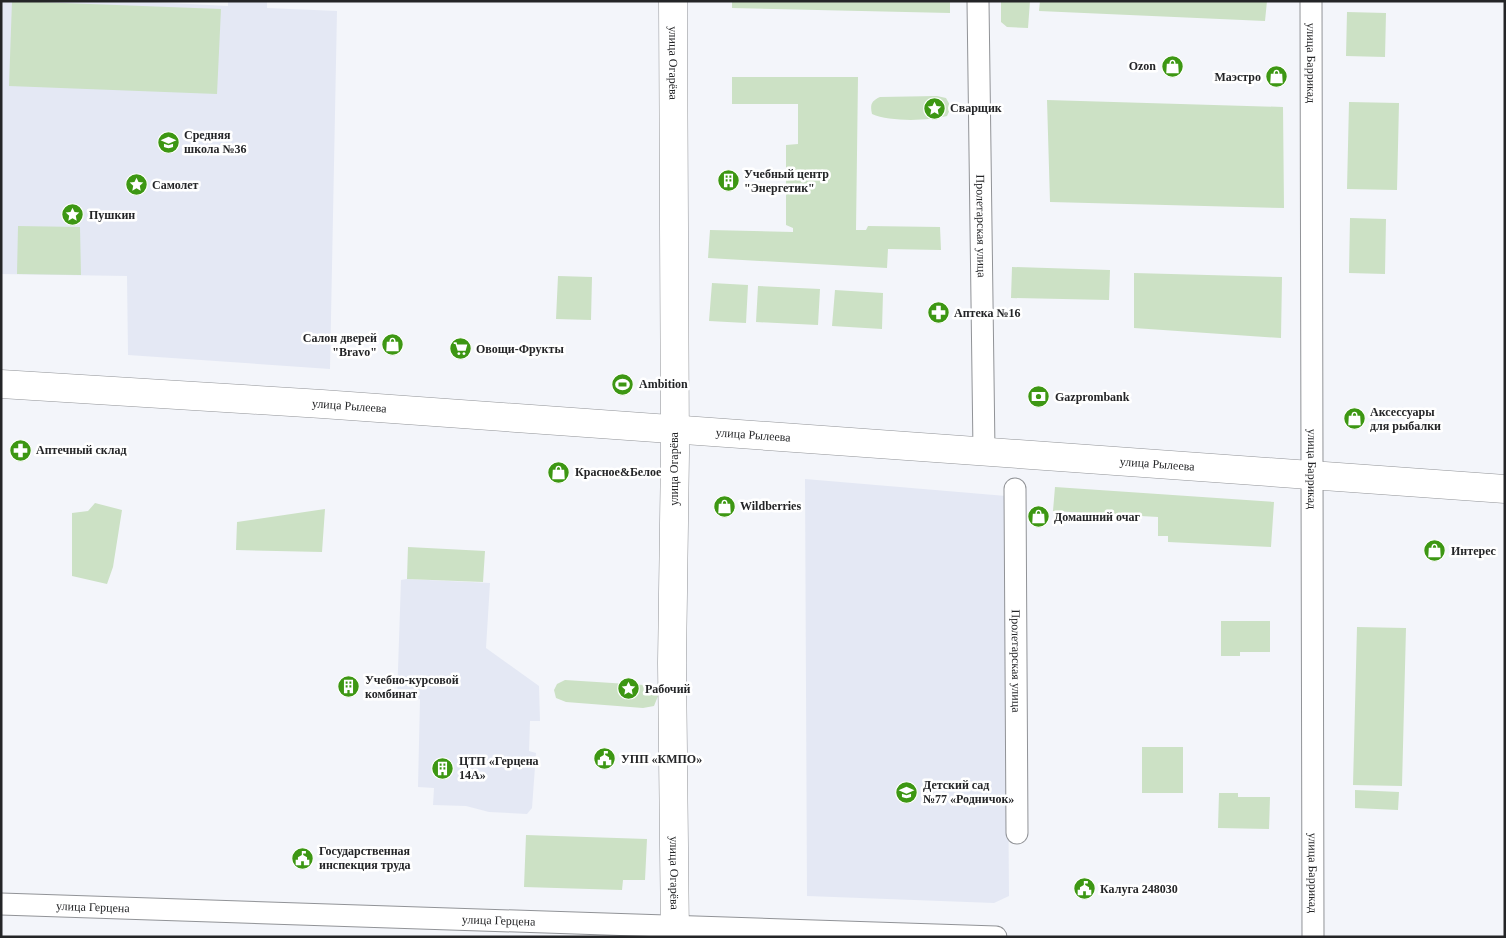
<svg xmlns="http://www.w3.org/2000/svg" width="1506" height="938" font-family="Georgia,serif">
	<rect width="100%" height="100%" fill="#f3f5fa"/>
	<!-- built -->
	<path fill="#e4e8f4" d="M1,1h131l96,5v-5h39v7l70,3 -7,358 -202,-14 -1,-79 -126,-2z
		M805,479l201,17 3,400 -15,7 -187,-7z
		M407,579l83,4 -4,65 53,38 1,35h-10l-1,30 7,2 -4,55 -5,6 -38,-2 -23,-6 -33,-1 1,-17 -16,-1 2,-88h-23l4,-119z"/>
	<!-- green -->
	<path fill="#cce1c5" d="M12,1l209,8 -4,85 -208,-8z
		M732,1h218v12l-218,-5z
		M1001,1h29l-2,27 -21,-1 -6,-5z
		M1040,1h227l-2,20 -226,-10z
		M1347,12l39,1 -1,44 -39,-1z
		M732,77h126l-2,153h10l2,-4 72,1 1,23 -53,-1 -1,19 -179,-10 2,-28 83,2v-4l-7,-3v-80l12,-1v-40h-66z
		M937,96l9,2 5,9 -4,9c-19,5 -57,6 -75,-2 -2,-9 -1,-13 8,-17z
		M1047,100l236,7 1,101 -234,-6z
		M1349,102l50,1 -2,87 -50,-1z
		M1350,218l36,1 -1,55 -36,-1z
		M18,226l62,1 1,48 -64,-1z
		M1012,267l98,3 -1,30 -98,-2z
		M1134,273l148,4 -1,61 -147,-10z
		M558,276l34,1 -1,43 -35,-1z
		M712,283l36,2 -2,38 -37,-2z
		M758,286l62,3 -2,36 -62,-3z
		M835,290l48,3 -1,36 -50,-3z
		M1055,487l219,15 -3,45 -103,-5v-6h-10v-19l-105,-6z
		M95,503l27,7 -9,57 -6,17 -35,-8v-63l16,-2z
		M325,509l-3,43 -86,-2 1,-28z
		M408,547l77,4 -2,31 -76,-3z
		M1221,621h49v31h-30v4h-19z
		M1357,627l49,1 -4,158 -49,-1z
		M565,680l79,5 9,3 5,8 -4,10 -11,2 -77,-6 -10,-4 -2,-8 3,-6z
		M1142,747h41v46h-41z
		M1355,790l44,2 -1,18 -43,-2z
		M1219,793h19v4h32l-1,32 -51,-1z
		M526,835l121,4 -2,41h-22l-1,10 -98,-3z"/>
	<g fill="none" stroke-linecap="round" stroke-linejoin="round">
		<defs>
			<g id="street">
				<path id="s1" d="M978,1l6,450"/>
				<path id="s2" d="M1311,1l2,936"/>
				<path id="s3" d="M1015,489l2,344"/>
				<path id="s4" d="M1,904l995,33"/>
			</g>
			<g id="secondary">
				<path id="s5" d="M673,1l2,452 -3,210 3,274"/>
				<path id="s6" d="M1,384l321,20 1183,85"/>
			</g>
		</defs>
		<!-- street casing -->
		<use href="#street" stroke="#919397" stroke-width="23"/>
		<!-- secondary casing -->
		<use href="#secondary" stroke="#919397" stroke-width="29"/>
		<!-- street -->
		<use href="#street" stroke="#fff" stroke-width="21"/>
		<!-- secondary -->
		<use href="#secondary" stroke="#fff" stroke-width="28"/>
	</g>
	<!-- icons -->
	<defs>
		<symbol id="shop-disc" viewBox="-11 -11 22 22"><circle r="9.5" fill="#3d9713" stroke="#fff"/><path d="M-5-2.5h2.3a2.7 3.5 0 0 1 5.4 0H5L5.5 6h-11ZM-1.5-2.5h3a1.5 2.3 0 0 0-3 0Z" fill="#fff"/></symbol>
		<symbol id="sight-disc" viewBox="-11 -11 22 22"><circle r="9.5" fill="#3d9713" stroke="#fff"/><path d="M0-6L1.8-2.2L6-1.7L2.9 1.2L3.7 5.4L0 3.3L-3.7 5.4L-2.9 1.2L-6-1.7L-1.8-2.2Z" fill="#fff"/></symbol>
		<symbol id="school-disc" viewBox="-11 -11 22 22"><circle r="9.5" fill="#3d9713" stroke="#fff"/><path d="M0-5L7-2L0 1L-7-2ZM-4 1L0 2.5L4 1V4Q0 6-4 4Z" fill="#fff"/></symbol>
		<symbol id="building-disc" viewBox="-11 -11 22 22"><circle r="9.5" fill="#3d9713" stroke="#fff"/><path d="M-4-6H4V6H1V3H-1V6H-4ZM-2.5-4.3h1.7v1.8h-1.7ZM.8-4.3h1.7v1.8H.8ZM-2.5-1h1.7V.8h-1.7ZM.8-1h1.7V.8H.8Z" fill="#fff"/></symbol>
		<symbol id="pharmacy-disc" viewBox="-11 -11 22 22"><circle r="9.5" fill="#3d9713" stroke="#fff"/><path d="M-2-6h4v4h4v4h-4v4h-4v-4h-4v-4h4Z" fill="#fff"/></symbol>
		<symbol id="supermarket-disc" viewBox="-11 -11 22 22"><circle r="9.5" fill="#3d9713" stroke="#fff"/><path d="M-6-5.5h2.5l.6 2H6L4.5 2H-2.5L-4.4-4H-6ZM-1.5 3.2a1.3 1.3 0 1 0 .1 0ZM3 3.2a1.3 1.3 0 1 0 .1 0Z" fill="#fff"/></symbol>
		<symbol id="stadium-disc" viewBox="-11 -11 22 22"><circle r="9.5" fill="#3d9713" stroke="#fff"/><path d="M0-5a6.5 5 0 1 0 0 10a6.5 5 0 1 0 0-10ZM-3.5-1.8h7v3.6h-7Z" fill="#fff"/></symbol>
		<symbol id="bank-disc" viewBox="-11 -11 22 22"><circle r="9.5" fill="#3d9713" stroke="#fff"/><path d="M-6-4H6V4H-6ZM0-2.3a2.3 2.3 0 1 0 0 4.6a2.3 2.3 0 1 0 0-4.6Z" fill="#fff"/></symbol>
		<symbol id="civic-disc" viewBox="-11 -11 22 22"><circle r="9.5" fill="#3d9713" stroke="#fff"/><path d="M-.6-6.5H3V-4.5H.6V-3L4-1V1h2V6H-6V1h2V-1L-.6-3ZM-1.2 2.5V6h2.4V2.5Z" fill="#fff"/></symbol>
	</defs>
	<g fill-rule="evenodd">
		<use href="#shop-disc" x="1160" y="54" width="25" height="25"/>
		<use href="#shop-disc" x="1264" y="64" width="25" height="25"/>
		<use href="#sight-disc" x="922" y="96" width="25" height="25"/>
		<use href="#school-disc" x="156" y="130" width="25" height="25"/>
		<use href="#building-disc" x="716" y="168" width="25" height="25"/>
		<use href="#sight-disc" x="124" y="172" width="25" height="25"/>
		<use href="#sight-disc" x="60" y="202" width="25" height="25"/>
		<use href="#pharmacy-disc" x="926" y="300" width="25" height="25"/>
		<use href="#shop-disc" x="380" y="332" width="25" height="25"/>
		<use href="#supermarket-disc" x="448" y="336" width="25" height="25"/>
		<use href="#stadium-disc" x="610" y="372" width="25" height="25"/>
		<use href="#bank-disc" x="1026" y="384" width="25" height="25"/>
		<use href="#shop-disc" x="1342" y="406" width="25" height="25"/>
		<use href="#pharmacy-disc" x="8" y="438" width="25" height="25"/>
		<use href="#shop-disc" x="546" y="460" width="25" height="25"/>
		<use href="#shop-disc" x="712" y="494" width="25" height="25"/>
		<use href="#shop-disc" x="1026" y="504" width="25" height="25"/>
		<use href="#shop-disc" x="1422" y="538" width="25" height="25"/>
		<use href="#building-disc" x="336" y="674" width="25" height="25"/>
		<use href="#sight-disc" x="616" y="676" width="25" height="25"/>
		<use href="#civic-disc" x="592" y="746" width="25" height="25"/>
		<use href="#building-disc" x="430" y="756" width="25" height="25"/>
		<use href="#school-disc" x="894" y="780" width="25" height="25"/>
		<use href="#civic-disc" x="290" y="846" width="25" height="25"/>
		<use href="#civic-disc" x="1072" y="876" width="25" height="25"/>
	</g>
	<g text-anchor="middle" stroke-width="5" stroke-linejoin="round" paint-order="stroke">
		<!-- street labels -->
		<g font-size="12" fill="#242527" stroke="#fff">
			<text dy="4" stroke="none"><textPath href="#s5" startOffset="62">улица Огарёва</textPath></text>
			<text dy="4" stroke="none"><textPath href="#s2" startOffset="62">улица Баррикад</textPath></text>
			<text dy="4" stroke="none"><textPath href="#s1" startOffset="225">Пролетарская улица</textPath></text>
			<text dy="4" stroke="none"><textPath href="#s6" startOffset="349">улица Рылеева</textPath></text>
			<text dy="4" stroke="none"><textPath href="#s6" startOffset="754">улица Рылеева</textPath></text>
			<text dy="4" stroke="none"><textPath href="#s6" startOffset="1159">улица Рылеева</textPath></text>
			<text transform="translate(674 469) rotate(-90)" y="4">улица Огарёва</text>
			<text dy="4" stroke="none"><textPath href="#s2" startOffset="468">улица Баррикад</textPath></text>
			<text dy="4" stroke="none"><textPath href="#s3" startOffset="172">Пролетарская улица</textPath></text>
			<text dy="4" stroke="none"><textPath href="#s5" startOffset="872">улица Огарёва</textPath></text>
			<text dy="4" stroke="none"><textPath href="#s2" startOffset="872">улица Баррикад</textPath></text>
			<text dy="4" stroke="none"><textPath href="#s4" startOffset="92">улица Герцена</textPath></text>
			<text dy="4" stroke="none"><textPath href="#s4" startOffset="498">улица Герцена</textPath></text>
		</g>
		<!-- poi labels -->
		<g font-size="12" font-weight="bold" fill="#242527" stroke="#fff" text-anchor="start">
			<text x="1156" y="70" text-anchor="end">Ozon</text>
			<text x="1261" y="81" text-anchor="end">Маэстро</text>
			<text x="950" y="112">Сварщик</text>
			<text x="184" y="139">Средняя<tspan x="184" dy="14">школа №36</tspan></text>
			<text x="744" y="178">Учебный центр<tspan x="744" dy="14">"Энергетик"</tspan></text>
			<text x="152" y="189">Самолет</text>
			<text x="89" y="219">Пушкин</text>
			<text x="954" y="317">Аптека №16</text>
			<text x="377" y="342" text-anchor="end">Салон дверей<tspan x="377" dy="14">"Bravo"</tspan></text>
			<text x="476" y="353">Овощи-Фрукты</text>
			<text x="639" y="388">Ambition</text>
			<text x="1055" y="401">Gazprombank</text>
			<text x="1370" y="416">Аксессуары<tspan x="1370" dy="14">для рыбалки</tspan></text>
			<text x="36" y="454">Аптечный склад</text>
			<text x="575" y="476">Красное&amp;Белое</text>
			<text x="740" y="510">Wildberries</text>
			<text x="1054" y="521">Домашний очаг</text>
			<text x="1451" y="555">Интерес</text>
			<text x="365" y="684">Учебно-курсовой<tspan x="365" dy="14">комбинат</tspan></text>
			<text x="645" y="693">Рабочий</text>
			<text x="621" y="763">УПП «КМПО»</text>
			<text x="459" y="765">ЦТП «Герцена<tspan x="459" dy="14">14А»</tspan></text>
			<text x="923" y="789">Детский сад<tspan x="923" dy="14">№77 «Родничок»</tspan></text>
			<text x="319" y="855">Государственная<tspan x="319" dy="14">инспекция труда</tspan></text>
			<text x="1100" y="893">Калуга 248030</text>
		</g>
	</g>
	<!-- border -->
	<rect width="1506" height="938" fill="none" stroke="#242527" stroke-width="5"/>
</svg>
